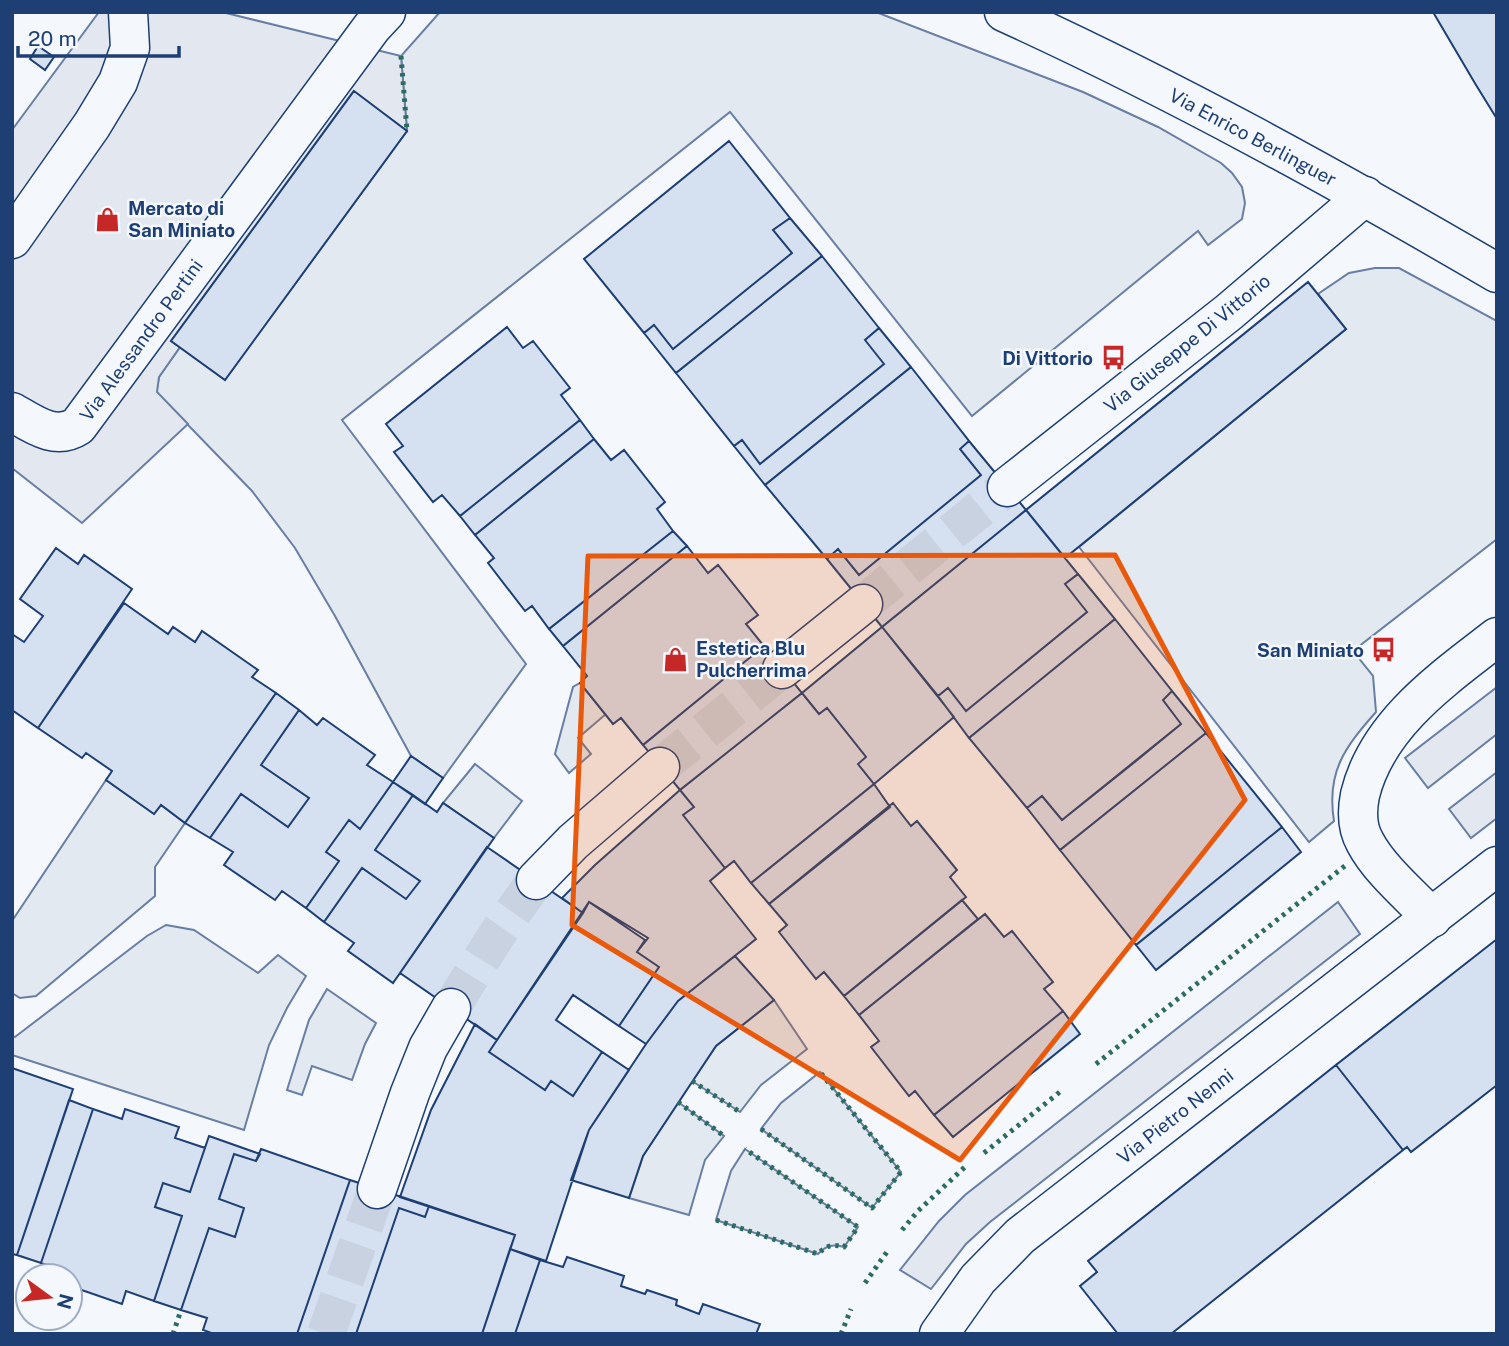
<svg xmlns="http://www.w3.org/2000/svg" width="1509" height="1346" font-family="'Public Sans',sans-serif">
	<rect width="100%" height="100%" fill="#f4f7fb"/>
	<!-- green -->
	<path fill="#e3e9f0" stroke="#687fa3" stroke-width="2" d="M440,12h436l207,80 75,35 63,36 11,10 10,14 3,16 -3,16 -34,26 -10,-14 -226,185 -242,-304 -388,308 184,244 -83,114 -32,-22 -76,-140 -40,-68 -43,-57 -96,-99 3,-15 21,-30 45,32 182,-248 -6,-75z
		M1375,268h24l98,53v218l-144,112 20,25 3,36c-31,35 -50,60 -42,109l-25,21 -230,-295 267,-218 -28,-35 31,-21z
		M580,683l26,31 -28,24 13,16 -22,19 -14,-19 18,-67z
		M475,764l47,37 -28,37 -51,-35z
		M106,780l48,34 7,-9 24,18 -30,44v29l-119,100 -16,2 -8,-5v-72z
		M166,925l28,5 64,43 20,-18 28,21 -19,32 -18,37 -25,85 -232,-75v-19l3,1 132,-101z
		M327,989l49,34 -11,21 -13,36 -40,-14 -10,29 -15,-5 22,-70z
		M774,1000l33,49 -46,36 -21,27 -48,-31 24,-35z
		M820,1072l81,100 -29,36 -111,-79 20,-26z
		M678,1102l46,34 -19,24 -16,55 -60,-17 14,-42z
		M745,1149l113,78 -14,20c-12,-3 -17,-2 -26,7l-102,-34 15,-49z"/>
	<!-- parking -->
	<path fill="#e3e8f0" stroke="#687fa3" stroke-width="2" d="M99,12h123l179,44 6,75 -54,-39 -182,249 9,6 -21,30 -2,15 31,32 -106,99 -70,-55v-338z
		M1497,687v47l-69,54 -23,-30z
		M1497,772v46l-26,20 -22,-29z
		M1338,902l22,32 -370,288 -24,22 -35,45 -31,-19 39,-49 26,-26z"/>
	<!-- building -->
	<path fill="#d5e0f0" stroke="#1d3f73" stroke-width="2" d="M1433,12h64v107l-21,-34z
		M38,46l16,11 -9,13 -15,-11z
		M354,91l53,40 -182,249 -54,-39z
		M729,141l61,77 -17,12 19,23 -119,96 -19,-24 -10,8 -60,-74z
		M790,218l32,38 -146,117 -32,-40 10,-8 19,24 119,-96 -19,-23z
		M822,256l57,72 -14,12 19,24 -124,100 -18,-24 -8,6 -58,-73z
		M1308,282l38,47 -281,229 -39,-48z
		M507,327l16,21 10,-7 37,47 -9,7 19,25 -120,96 -18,-21 -9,7 -39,-50 9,-6 -17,-22z
		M879,328l32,39 -146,118 -31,-39 8,-6 18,24 124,-100 -19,-24z
		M911,367l58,74 -9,8 21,26 -122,100 -21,-26 -11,10 -62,-74z
		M580,420l14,19 -119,96 -15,-19z
		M594,439l17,21 13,-10 41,52 -8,7 16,22 -124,98 -17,-23 -7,5 -37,-48 6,-5 -19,-23z
		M969,441l57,69 -144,117 -55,-68 11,-10 21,26 122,-100 -21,-26z
		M1026,510l52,64 -13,10 22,28 -121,99 -18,-23 -10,8 -56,-69z
		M673,531l14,15 -124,100 -14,-17z
		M687,546l21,27 10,-8 40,50 -12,9 18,22 -121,99 -22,-27 -8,6 -33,-41 7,-7 -24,-30z
		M56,548l22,16 6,-9 48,34 -94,139 -26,-18v-76l12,8 19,-26 -23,-17z
		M1078,574l37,45 -146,119 -31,-42 10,-8 18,23 121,-99 -22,-28z
		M124,603l44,31 5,-7 22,15 7,-11 56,39 -6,7 24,16 -91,130 -24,-18 -7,9 -48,-34 6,-9 -26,-18 -4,5 -44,-30z
		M1115,619l57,72 -9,9 18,24 -119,96 -20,-24 -15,12 -58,-70z
		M882,627l72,90 -80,67 -16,-20 8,-7 -39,-49 -8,6 -17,-21z
		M764,646l38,47 -122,97 -37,-45z
		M1172,691l34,42 -146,117 -33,-42 15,-12 20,24 74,-59 45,-37 -18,-24z
		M276,693l23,17 -38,55 48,33 -21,29 -47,-33 -31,44 -25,-15z
		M802,693l17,21 8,-6 39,49 -8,7 16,20 -123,99 -17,-22 -9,7 -42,-53 11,-8 -14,-17z
		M299,710l18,15 6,-7 52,37 -8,10 26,17 -33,47 -11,-9 -23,32 13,9 -33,47 -24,-17 -7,9 -51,-35 9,-13 -23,-14 31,-44 47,33 21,-29 -48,-33z
		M1206,733l76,94 -146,118 -76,-95z
		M411,756l32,22 -18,26 -32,-22z
		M393,782l20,13 -38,55 45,31 -14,18 -44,-31 -38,54 -18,-14 33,-47 -13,-9 23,-32 11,9z
		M874,784l16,23 -121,97 -18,-21z
		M680,790l14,17 -11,8 42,53 -15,13 46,58 -78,62 -32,43 -27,-18 40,-59 -22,-15 11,-14 -59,-36 -6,11 -21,-15 33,-33z
		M413,795l24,17 6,-9 51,35 -101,145 -45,-32 6,-8 -30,-21 38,-54 44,31 14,-18 -45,-31z
		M893,803l18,23 6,-5 40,49 -7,7 16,20 -122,99 -20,-24 -8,7 -37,-47 8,-7 -18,-21z
		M1282,827l19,25 -145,118 -20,-25z
		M487,847l96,66 -86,127 -97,-67z
		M962,900l16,19 -119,96 -15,-19z
		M589,902l56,38 -8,12 22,15 -40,59 -46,-31 -17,25 46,32 -29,44 -22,-15 -6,9 -56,-38z
		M985,914l19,23 8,-6 41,51 -9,7 19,22 -129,104 -19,-24 -6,5 -38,-49 8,-6 -20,-26z
		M1497,939v146l-86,67 -4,-5 -4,3 -67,-85z
		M735,956l39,44 -58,46 -73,110 -14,42 -58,-18 18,-50 57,-86 32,-43z
		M1063,1011l17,23 -127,103 -19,-22z
		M475,1024l22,16 -8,12 56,38 6,-9 22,15 29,-44 27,18 -40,60 -43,131 -36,-12 5,-14 -115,-38 31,-87z
		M1336,1065l67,85 -232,184h-53l-38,-48 17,-14 -9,-11z
		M12,1068l61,21 -56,166 -5,-1z
		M69,1100l24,9 -52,154 -24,-8z
		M93,1109l29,10 3,-10 54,18 -4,11 30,10 -15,44 -27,-9 -8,24 27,9 -28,85 -28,-10 -4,13 -52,-18v-10h-6l1,-5 -24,-8z
		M209,1136l51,18 -4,7 -22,-7 -15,45 25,9 -9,29 -26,-9 -28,82 -27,-9 28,-85 -27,-9 8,-24 27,9z
		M261,1149l89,31 -53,154h-83l-11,-4 4,-12 -26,-8 28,-82 26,9 9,-29 -25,-9 15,-45 22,7z
		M350,1180l79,26 -4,11 -26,-9 -43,126h-59z
		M429,1206l86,29 -33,99h-126l43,-126 26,9z
		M510,1249l30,11 -14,41 -11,33h-33z
		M567,1257l57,19 -3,10 24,8 2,-4 30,10 -1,5 23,9 4,-10 57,20 -4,10h-241l25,-74 23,7z"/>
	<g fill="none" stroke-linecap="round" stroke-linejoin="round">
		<!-- minor-tunnel -->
		<path stroke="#c9d2e0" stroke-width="38" stroke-dasharray="38 19" stroke-linecap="butt" d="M863,604l144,-117
			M660,767l122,-98
			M451,1008l45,-72 40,-56
			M326,1334l51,-145"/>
		<defs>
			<path id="minor" d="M12,239l80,-114 26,-43 12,-34 -2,-36
				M12,412c21,12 43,29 66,14l294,-399 14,-15
				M1007,487l222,-175 136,-116
				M782,669l81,-65
				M536,880l37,-38 87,-75
				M1432,918c-22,-23 -53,-49 -67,-76 -8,-14 -8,-32 -5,-47 17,-71 83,-116 137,-158
				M377,1189l33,-96 18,-45 23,-40
				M939,1334l39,-55 42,-43 477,-370"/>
			<path id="tertiary" d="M1004,12c169,77 332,167 493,261"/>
		</defs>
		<!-- minor casing -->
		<use href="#minor" stroke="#1d3f73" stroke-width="41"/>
		<!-- tertiary casing -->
		<use href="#tertiary" stroke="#1d3f73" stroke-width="41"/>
		<!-- minor -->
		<use href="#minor" stroke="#f4f7fb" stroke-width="38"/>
		<!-- tertiary -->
		<use href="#tertiary" stroke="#f4f7fb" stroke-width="38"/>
		<!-- hedge -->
		<path stroke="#2c6c60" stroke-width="5" stroke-dasharray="3.5 5" stroke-linecap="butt" d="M401,56l6,75
			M1096,1064l250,-199
			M692,1081l48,31
			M678,1102l46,34
			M761,1129l111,79 29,-36 -81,-100
			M984,1153l77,-62
			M716,1220l102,34c9,-9 14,-10 26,-7l14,-20 -113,-78
			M902,1230l16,-19 49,-46
			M865,1283l24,-34
			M173,1334l8,-24
			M841,1334l10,-25"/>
	</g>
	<!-- marked area -->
	<path fill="#e8590c" fill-opacity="0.2" stroke="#e8590c" stroke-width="5" stroke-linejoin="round" d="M1115,555l130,245 -285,360 -388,-235 16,-369z"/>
	<!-- icons -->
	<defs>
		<symbol id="shop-bare" viewBox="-9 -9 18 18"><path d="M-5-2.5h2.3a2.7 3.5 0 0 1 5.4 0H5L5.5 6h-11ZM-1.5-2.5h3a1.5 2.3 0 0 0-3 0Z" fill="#c62828" stroke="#f4f7fb" stroke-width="2.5" paint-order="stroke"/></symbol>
		<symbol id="bus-bare" viewBox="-9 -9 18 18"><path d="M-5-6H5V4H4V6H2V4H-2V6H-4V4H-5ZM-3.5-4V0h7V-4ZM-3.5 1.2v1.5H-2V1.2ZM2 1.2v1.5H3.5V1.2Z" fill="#c62828" stroke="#f4f7fb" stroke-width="2.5" paint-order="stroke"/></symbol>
	</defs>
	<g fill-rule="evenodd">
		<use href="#shop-bare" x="90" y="202" width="35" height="35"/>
		<use href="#bus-bare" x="1096" y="340" width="35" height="35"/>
		<use href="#bus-bare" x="1366" y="632" width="35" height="35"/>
		<use href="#shop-bare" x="658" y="642" width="35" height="35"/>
	</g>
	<g text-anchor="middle" stroke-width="5" stroke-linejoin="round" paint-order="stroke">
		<!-- street labels -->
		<g font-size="19" fill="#1d3f73" stroke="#f4f7fb">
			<text transform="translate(1253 137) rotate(28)" y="7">Via Enrico Berlinguer</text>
			<text transform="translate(141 340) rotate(-54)" y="7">Via Alessandro Pertini</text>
			<text transform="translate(1187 343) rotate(-39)" y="7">Via Giuseppe Di Vittorio</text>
			<text transform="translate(1175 1116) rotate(-38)" y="7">Via Pietro Nenni</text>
		</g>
		<!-- poi labels -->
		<g font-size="19" font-weight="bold" fill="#1d3f73" stroke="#f4f7fb" text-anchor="start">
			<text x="128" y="215">Mercato di<tspan x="128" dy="22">San Miniato</tspan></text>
			<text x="1093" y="365" text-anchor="end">Di Vittorio</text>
			<text x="696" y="655">Estetica Blu<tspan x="696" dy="22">Pulcherrima</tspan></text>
			<text x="1364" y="657" text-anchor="end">San Miniato</text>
		</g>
	</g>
	<!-- border -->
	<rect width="1509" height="1346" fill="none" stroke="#1d3f73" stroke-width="28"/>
	<!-- north arrow -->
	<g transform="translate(49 1297) rotate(105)"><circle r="33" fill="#f4f7fb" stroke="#9eadc5" stroke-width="2"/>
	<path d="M0-5L12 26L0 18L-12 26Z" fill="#c62828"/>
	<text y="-10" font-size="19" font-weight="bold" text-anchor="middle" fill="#1d3f73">N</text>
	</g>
	<!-- scale -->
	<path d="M18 46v10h161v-10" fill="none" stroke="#1d3f73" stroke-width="3.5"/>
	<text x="28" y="46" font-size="21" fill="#1d3f73" stroke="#f4f7fb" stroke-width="5" paint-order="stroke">20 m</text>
</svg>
